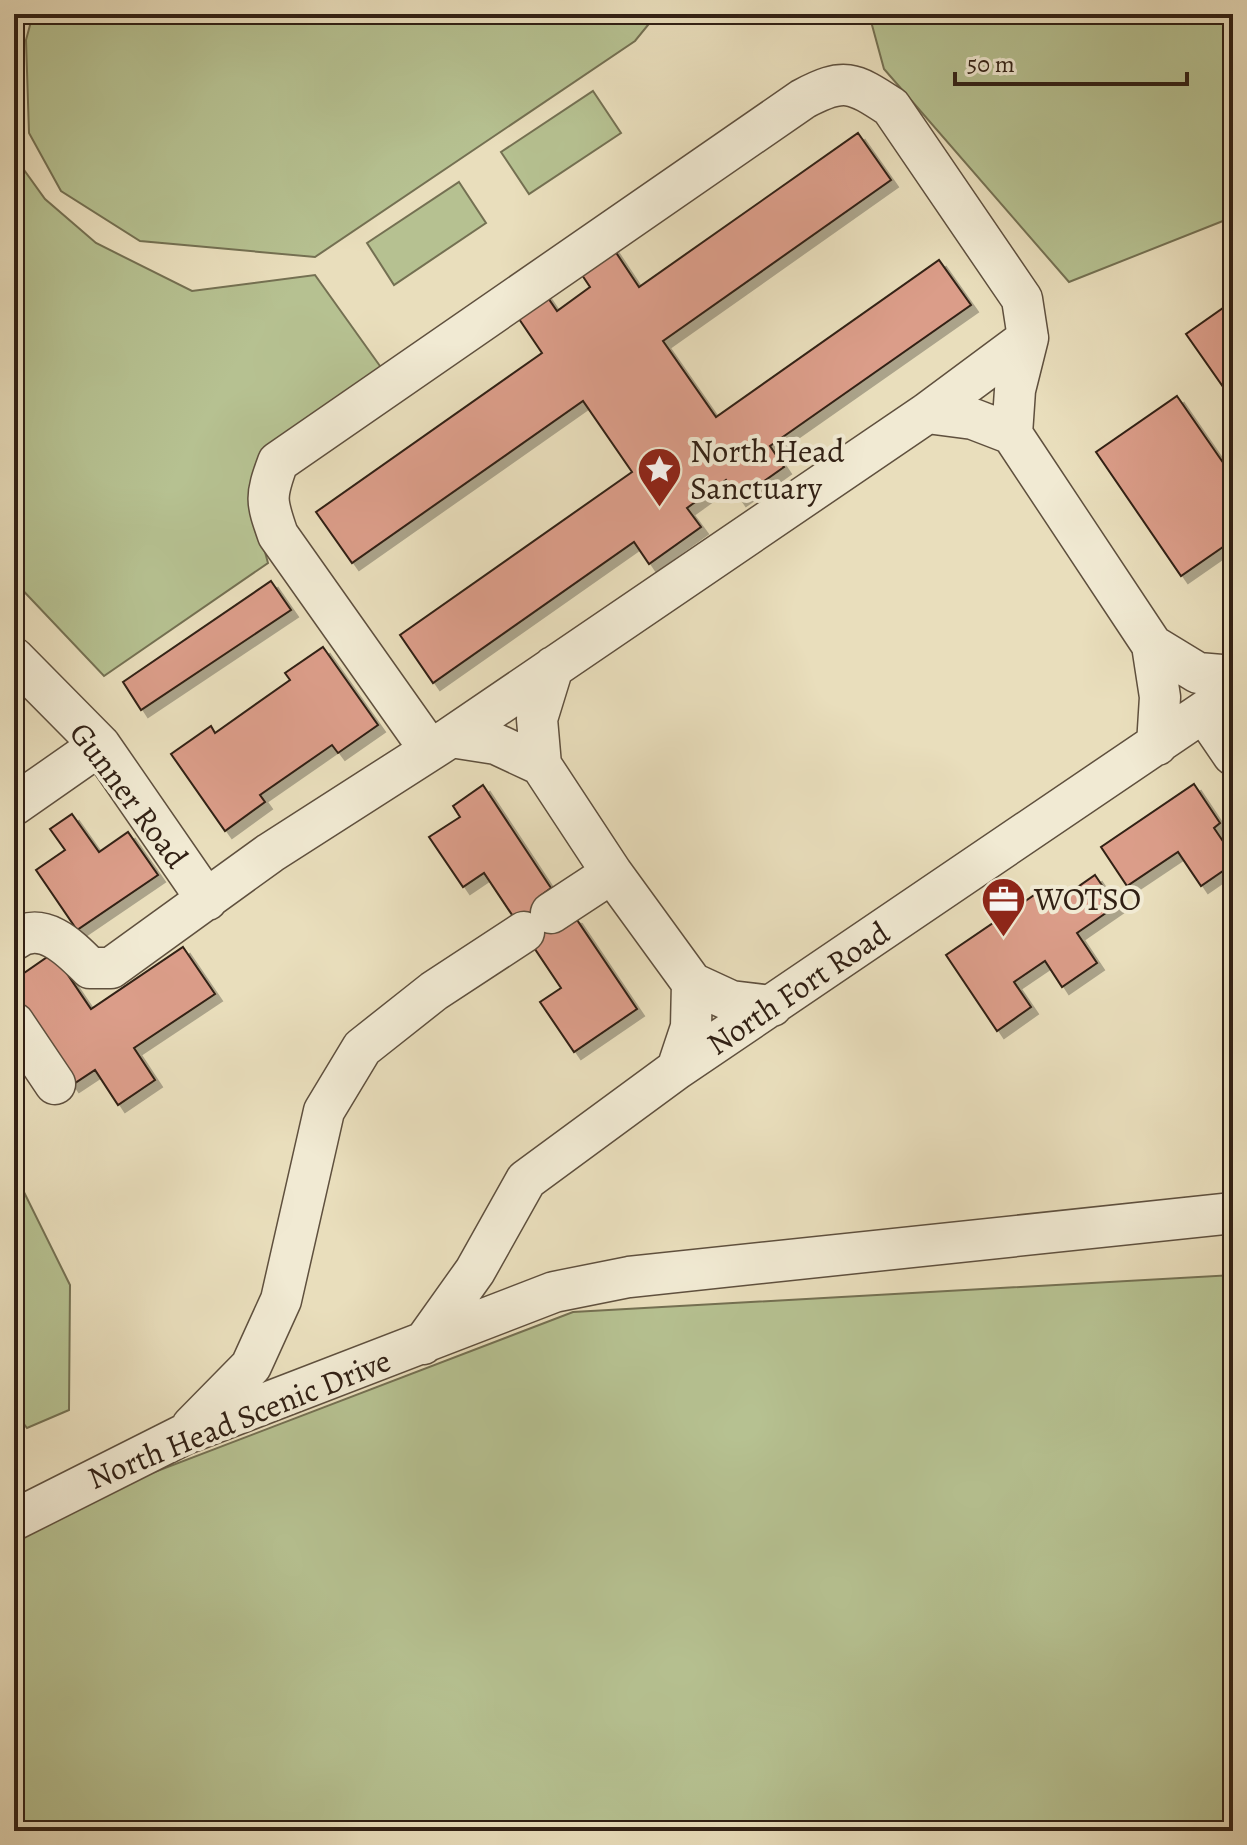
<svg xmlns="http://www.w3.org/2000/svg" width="1247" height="1845" font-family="Alegreya,serif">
	<defs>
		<filter id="shadow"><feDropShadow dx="7" dy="7" stdDeviation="0" flood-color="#0004"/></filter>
	</defs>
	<rect width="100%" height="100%" fill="#e9debc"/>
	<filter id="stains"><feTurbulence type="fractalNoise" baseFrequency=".0025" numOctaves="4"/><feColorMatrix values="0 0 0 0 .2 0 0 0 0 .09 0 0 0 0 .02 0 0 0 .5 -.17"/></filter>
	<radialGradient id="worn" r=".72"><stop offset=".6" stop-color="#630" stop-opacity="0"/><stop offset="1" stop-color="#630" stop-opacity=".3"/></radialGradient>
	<!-- green -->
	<path fill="#b6c191" stroke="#747052" stroke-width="2" d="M33,14h624l-22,27 -320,216 -175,-16 -79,-50 -32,-58 -3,-93z
		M869,14h364v120l-5,3 5,6v74l-164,65 -185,-213z
		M593,91l28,42 -92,61 -28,-42z
		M14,156l31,43 51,44 96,48 123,-16 70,98 -136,120 19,70 -164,113 -90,-95z
		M459,182l27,41 -92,62 -27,-42z
		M14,1172l56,113 -1,125 -42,18 -13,-17z
		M1233,1275v556h-1219v-295l70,-37 489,-187z"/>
	<!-- building -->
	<path fill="#db9d89" stroke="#312014" stroke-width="2" filter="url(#shadow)" d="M858,133l33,47 -228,161 53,76 223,-157 32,45 -201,141 14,21 -45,32 -13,-19 -39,28 14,19 -52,37 -15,-22 -201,141 -33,-48 232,-163 -49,-71 -231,162 -36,-51 226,-159 -27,-40 29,-21 13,19 33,-24 -12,-18 33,-24 28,42z
		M1233,301v100l-47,-67z
		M1177,396l56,81v63l-52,36 -85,-124z
		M271,581l20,29 -150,100 -18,-28z
		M323,647l55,78 -40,28 -6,-8 -72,50 5,7 -40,29 -54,-77 40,-28 4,7 75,-53 -5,-7z
		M1194,784l26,39 -6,5 19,28v8l-32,22 -23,-34 -51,34 -26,-39z
		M483,785l68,103 -11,8 11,17 24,4 62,92 -63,43 -34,-50 21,-14 -77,-115 -21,14 -34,-50 31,-20 -7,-11z
		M72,814l27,38 29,-20 30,43 -81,55 -41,-60 29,-20 -15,-21z
		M1095,875l21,31 -39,27 20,30 -35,24 -17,-26 -31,21 17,25 -34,24 -51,-76 100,-68 10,15z
		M183,947l32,47 -81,54 21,32 -37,25 -23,-35 -23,15 -58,-86v-19l39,-27 38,56z"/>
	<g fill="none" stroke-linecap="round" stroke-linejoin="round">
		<defs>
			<path id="minor" d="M1012,434l140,211
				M14,658l86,87 107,155
				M1205,714l28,41
				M451,737l45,7 45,21 71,108 80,110
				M1157,745l3,-48 -8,-52 46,28 35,3
				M430,750l-152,-215c-12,-34 -13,-38 0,-73l525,-363c41,-22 50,-17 88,8l131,192 6,39
				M541,765l-4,-46 16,-52
				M14,805l86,-60
				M551,913l61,-40
				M14,940c29,-21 57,9 76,28h21l159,-115 181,-116 476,-324 101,-75 -13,52 -3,44 -39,-15 -46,-6
				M14,1023l41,61
				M677,1069l14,-42 1,-44 39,18 41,5
				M423,1344l52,-73 51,-91 151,-111 556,-377
				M192,1426l59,-60 30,-66 43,-189 38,-63 72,-57 90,-59
				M14,1520l169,-85 371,-143 75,-15 604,-64"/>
		</defs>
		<!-- minor casing -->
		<use href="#minor" stroke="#5f503e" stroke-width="43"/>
		<!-- minor -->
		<use href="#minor" stroke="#f1ead3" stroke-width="40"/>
	</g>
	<!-- icons -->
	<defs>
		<symbol id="sight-pin" viewBox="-11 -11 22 30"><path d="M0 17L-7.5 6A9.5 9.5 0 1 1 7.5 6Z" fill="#8f2418" stroke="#f1ead3"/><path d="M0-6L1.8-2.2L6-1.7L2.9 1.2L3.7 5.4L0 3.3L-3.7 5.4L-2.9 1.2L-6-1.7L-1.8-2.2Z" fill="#fff"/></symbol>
		<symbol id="office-pin" viewBox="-11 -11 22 30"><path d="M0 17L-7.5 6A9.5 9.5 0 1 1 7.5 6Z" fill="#8f2418" stroke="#f1ead3"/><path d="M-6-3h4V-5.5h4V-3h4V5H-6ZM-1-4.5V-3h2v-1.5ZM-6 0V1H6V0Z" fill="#fff"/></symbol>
	</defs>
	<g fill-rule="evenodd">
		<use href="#sight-pin" x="634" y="444" width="51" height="69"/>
		<use href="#office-pin" x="978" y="874" width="51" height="69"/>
	</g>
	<g text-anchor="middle" stroke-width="8" stroke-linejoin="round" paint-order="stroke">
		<!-- poi labels -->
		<g font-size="32" fill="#312014" stroke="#f1ead3" text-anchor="start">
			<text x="690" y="462">North Head<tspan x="690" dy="37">Sanctuary</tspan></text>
			<text x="1034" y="910">WOTSO</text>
		</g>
		<!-- street labels -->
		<g font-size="32" fill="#312014" stroke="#f1ead3">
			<text transform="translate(129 795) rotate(53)" y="11">Gunner Road</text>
			<text transform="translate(798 988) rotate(-34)" y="11">North Fort Road</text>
			<text transform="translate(239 1419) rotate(-22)" y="11">North Head Scenic Drive</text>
		</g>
	</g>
	<!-- margin -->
	<rect width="1247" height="1845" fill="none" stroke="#e9debc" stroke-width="48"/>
	<rect x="16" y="16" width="1215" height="1813" fill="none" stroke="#312014" stroke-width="4"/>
	<rect x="24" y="24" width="1199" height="1797" fill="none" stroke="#312014" stroke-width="2"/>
	<!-- scale -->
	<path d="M955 72v12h232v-12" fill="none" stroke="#312014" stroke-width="4"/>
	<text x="967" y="72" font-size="24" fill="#312014" stroke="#f1ead3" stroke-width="6" paint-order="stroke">50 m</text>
	<rect width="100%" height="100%" filter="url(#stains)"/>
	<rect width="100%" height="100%" fill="url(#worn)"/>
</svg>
